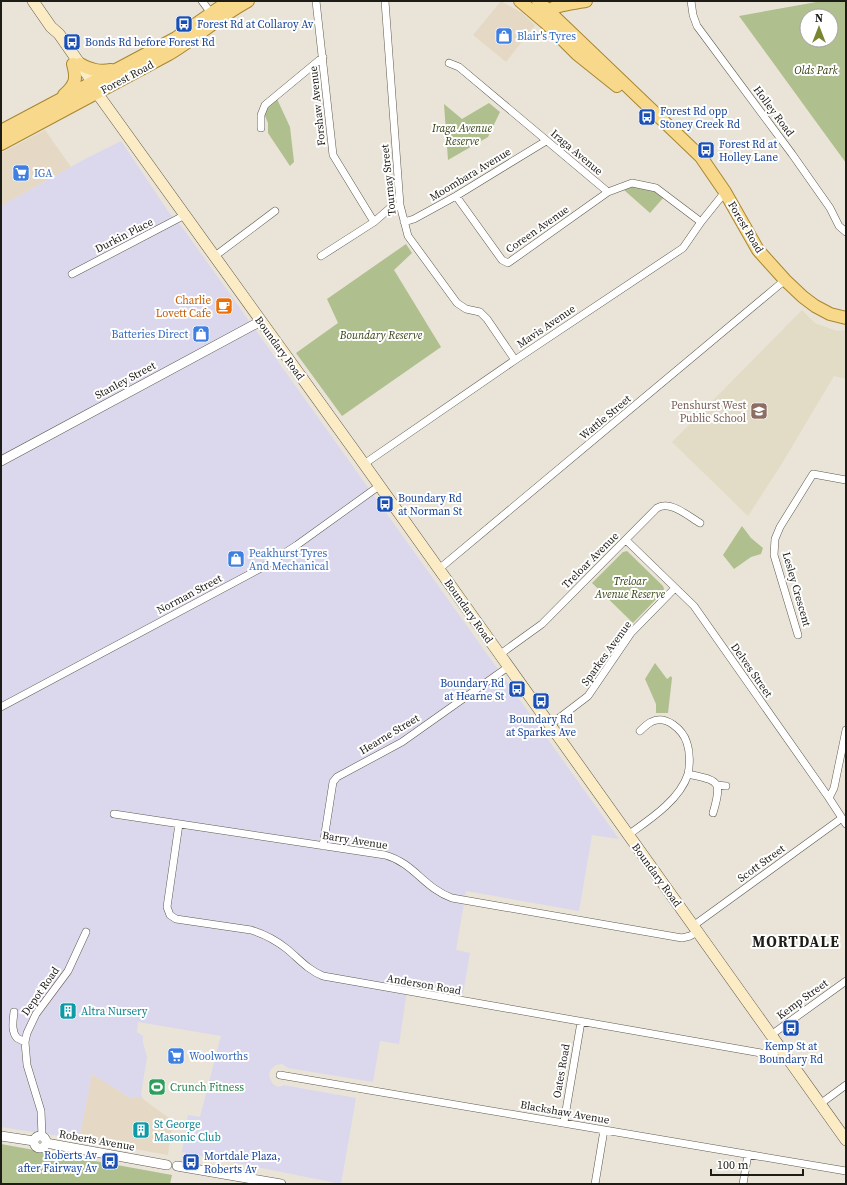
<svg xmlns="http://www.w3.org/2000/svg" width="847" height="1185" font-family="'Source Serif 4',serif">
	<rect width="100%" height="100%" fill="#e9e4d7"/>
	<!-- commercial -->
	<path fill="#e5d9c5" d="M501,1l21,12 13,12 -29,37 -33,-27z
		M45,130l26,37 -70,39v-53z
		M92,1074l40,25 3,-3 8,3 30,22 -5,34 -89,-16z"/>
	<!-- industrial -->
	<path fill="#dbd7ed" d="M121,141l49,73 12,13 437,612 -27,-4 -13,76 -113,-20 -10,59 14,3 -7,41 -55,-10 -9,60 -19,-3 -7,41 -85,-14 -6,-4 -6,1 -5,4 -2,5 1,5 3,5 5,3 4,-1 1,-1 73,13 -15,86 -159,-32 6,-37 12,2 21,-81 -83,-14 -1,10 6,4v7l4,14 -6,37 2,5 -8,-3 -3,3 -40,-25 -13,65 -78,-12v-921l86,-48z"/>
	<!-- built -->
	<path fill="#e2dbc6" d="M802,310l13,13 22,8 9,-1v49l-12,-3 -53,89 -33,51 -76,-74z"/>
	<!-- green -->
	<path fill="#afbf8d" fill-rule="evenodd" d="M822,1h24v162l-107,-147zM807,16h24v24h-24z
		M277,99l13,28 4,35 -4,4 -22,-33v-10l-3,-7 1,-9z
		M489,103l11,9 -12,25 -40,23 -4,-56 18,15z
		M634,186l20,4 10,7 -14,16 -26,-23z
		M406,244l6,9 -18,17 47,77 -99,69 -46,-63 42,-30 -11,-24z
		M742,526l9,12 12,10 -2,6 -10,3 -17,12 -11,-14z
		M627,551l36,35 1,3 -1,3 -30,31 -41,-40 31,-31z
		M655,663l12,16 4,-3 1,2 -4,35h-12v-9l-11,-25z
		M1,1144l171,31 -2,9h-169z"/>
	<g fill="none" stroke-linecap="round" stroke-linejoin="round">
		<defs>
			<path id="minor" d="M202,1l9,12
				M316,1l17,154 41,67
				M385,1l15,204 8,31 49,67 9,6 14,3 7,7 28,41
				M691,1l2,14 4,11 95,128 38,54 9,18 7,6
				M449,63l10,4 149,125 24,-9 24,5 45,34
				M261,128v-13l4,-10 58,-48
				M456,196l46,64 6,3 100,-71
				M404,222l10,-3 42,-23 90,-55
				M215,256l60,-45
				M321,256l53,-34 16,-14 10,-3
				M72,274l113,-59
				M364,464l151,-104 168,-112 18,-26 24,-30
				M626,540l68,66 135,192 17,26
				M439,569l346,-289
				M798,635l-24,-80 1,-16 5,-12 33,-53 33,6
				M499,655l43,-31 115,-116c13,-8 31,8 43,15
				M1,707l262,-140 34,-22 82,-59
				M550,725l38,-29 43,-63 44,-45
				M688,774c30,7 35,5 25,39
				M717,785l9,1
				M829,798l5,-10 12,-58
				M114,814l271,41c29,8 39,33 67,43l230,40 8,-2 7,-4
				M179,824l-12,83 3,8 6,4 75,11c13,4 26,11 36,19 12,10 21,21 36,27l438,77h13l6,-5
				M628,835c21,-15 52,-35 60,-61 2,-9 2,-22 -1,-31 -4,-13 -21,-29 -36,-21 -4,2 -8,6 -11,9
				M323,846l10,-64 4,-5 65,-35 106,-75
				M693,926l149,-108
				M14,1012c-1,9 -3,19 3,26l8,4
				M771,1035l75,-54
				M280,1075l566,96
				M820,1104l26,-19
				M564,1122l17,-100
				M42,1136l-1,-25 -14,-46 -2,-23 2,-9 9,-19 32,-43 18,-39
				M595,1184l9,-54
				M743,1184l5,-30"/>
			<path id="tertiary" d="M1,461l260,-140
				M34 1142a6 6 0 1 1 12 0a6 6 0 1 1-12 0Z
				M1,1136l33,5
				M46,1143l121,22
				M177,1166l104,18"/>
			<path id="secondary" d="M33,1l18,26 8,7 30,43 2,6 6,10 267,371 482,676"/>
			<path id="primary" d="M520,1l27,23 30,30 40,32
				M538,1l163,156 24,35 33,58 27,30 18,17 12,9 15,8 16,4
				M543,14c12,-10 29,-10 43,-13
				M80,64c11,6 19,8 31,6
				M64,95c12,-11 13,-16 9,-31
				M1,131l175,-93 53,-37
				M1,144l168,-90c27,-16 51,-38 79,-53"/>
		</defs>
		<!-- minor casing -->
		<use href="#minor" stroke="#5e5a4f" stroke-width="8"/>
		<!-- tertiary casing -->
		<use href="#tertiary" stroke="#5e5a4f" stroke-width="10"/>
		<!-- secondary casing -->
		<use href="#secondary" stroke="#5e5a4f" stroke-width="12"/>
		<!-- primary casing -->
		<use href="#primary" stroke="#a88630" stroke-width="14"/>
		<!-- minor -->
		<use href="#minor" stroke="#fff" stroke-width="7"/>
		<!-- tertiary -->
		<use href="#tertiary" stroke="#fff" stroke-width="9"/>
		<!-- secondary -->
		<use href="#secondary" stroke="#fbecc5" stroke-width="11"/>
		<!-- primary -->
		<use href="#primary" stroke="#f8d98b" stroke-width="12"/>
	</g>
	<!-- icons -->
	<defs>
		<symbol id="bus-square" viewBox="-11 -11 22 22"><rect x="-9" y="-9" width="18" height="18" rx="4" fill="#1a4fb4" stroke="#fff"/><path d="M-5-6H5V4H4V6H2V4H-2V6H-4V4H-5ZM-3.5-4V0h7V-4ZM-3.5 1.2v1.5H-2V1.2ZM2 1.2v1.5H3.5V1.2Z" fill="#fff"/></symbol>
		<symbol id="shop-square" viewBox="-11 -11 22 22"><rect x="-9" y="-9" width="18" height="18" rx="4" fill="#3f7fe0" stroke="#fff"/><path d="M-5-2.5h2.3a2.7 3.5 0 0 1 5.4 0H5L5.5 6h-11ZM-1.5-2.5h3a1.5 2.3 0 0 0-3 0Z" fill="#fff"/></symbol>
		<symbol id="supermarket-square" viewBox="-11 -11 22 22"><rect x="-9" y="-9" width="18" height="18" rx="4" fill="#3f7fe0" stroke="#fff"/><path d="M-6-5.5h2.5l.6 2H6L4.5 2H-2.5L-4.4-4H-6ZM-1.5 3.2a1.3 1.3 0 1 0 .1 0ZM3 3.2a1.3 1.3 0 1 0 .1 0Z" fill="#fff"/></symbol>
		<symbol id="cafe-square" viewBox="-11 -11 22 22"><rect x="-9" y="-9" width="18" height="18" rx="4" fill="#e8710a" stroke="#fff"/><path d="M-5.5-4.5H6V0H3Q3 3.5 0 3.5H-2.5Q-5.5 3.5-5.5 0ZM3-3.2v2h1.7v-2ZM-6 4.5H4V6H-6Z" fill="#fff"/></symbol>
		<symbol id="school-square" viewBox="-11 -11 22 22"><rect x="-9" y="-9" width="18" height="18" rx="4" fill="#8d6e63" stroke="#fff"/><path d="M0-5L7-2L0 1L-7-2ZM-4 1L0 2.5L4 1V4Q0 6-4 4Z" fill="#fff"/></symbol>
		<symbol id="building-square" viewBox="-11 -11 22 22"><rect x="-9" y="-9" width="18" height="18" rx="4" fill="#0f9aa8" stroke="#fff"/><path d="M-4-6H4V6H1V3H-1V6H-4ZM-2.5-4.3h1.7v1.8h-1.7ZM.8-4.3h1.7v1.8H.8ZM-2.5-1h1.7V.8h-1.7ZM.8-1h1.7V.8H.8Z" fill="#fff"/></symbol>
		<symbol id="stadium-square" viewBox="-11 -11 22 22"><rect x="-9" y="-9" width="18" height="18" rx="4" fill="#2e9e5b" stroke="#fff"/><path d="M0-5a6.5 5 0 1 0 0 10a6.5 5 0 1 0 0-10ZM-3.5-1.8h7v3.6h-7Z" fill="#fff"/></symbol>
	</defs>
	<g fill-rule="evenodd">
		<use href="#bus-square" x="174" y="14" width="20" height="20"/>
		<use href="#shop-square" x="494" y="26" width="20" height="20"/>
		<use href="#bus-square" x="62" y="32" width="20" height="20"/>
		<use href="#bus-square" x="637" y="107" width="20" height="20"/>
		<use href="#bus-square" x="696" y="140" width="20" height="20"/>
		<use href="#supermarket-square" x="11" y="163" width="20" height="20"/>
		<use href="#cafe-square" x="214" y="296" width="20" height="20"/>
		<use href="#shop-square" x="191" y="324" width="20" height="20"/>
		<use href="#school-square" x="749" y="401" width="20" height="20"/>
		<use href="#bus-square" x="375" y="494" width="20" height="20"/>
		<use href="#shop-square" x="226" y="549" width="20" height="20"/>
		<use href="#bus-square" x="507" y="679" width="20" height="20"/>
		<use href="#bus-square" x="531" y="691" width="20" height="20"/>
		<use href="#building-square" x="58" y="1001" width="20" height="20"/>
		<use href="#bus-square" x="781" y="1018" width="20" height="20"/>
		<use href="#supermarket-square" x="166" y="1046" width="20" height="20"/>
		<use href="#stadium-square" x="147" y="1077" width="20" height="20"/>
		<use href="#building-square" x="131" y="1120" width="20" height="20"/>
		<use href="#bus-square" x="100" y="1151" width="20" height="20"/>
		<use href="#bus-square" x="181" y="1152" width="20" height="20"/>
	</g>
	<g text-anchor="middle" stroke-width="4" stroke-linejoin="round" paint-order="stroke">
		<!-- transit labels -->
		<g font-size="11" fill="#164399" stroke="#fff" text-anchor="start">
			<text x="197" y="28">Forest Rd at Collaroy Av</text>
			<text x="85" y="46">Bonds Rd before Forest Rd</text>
			<text x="660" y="115">Forest Rd opp<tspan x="660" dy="13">Stoney Creek Rd</tspan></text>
			<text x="719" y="148">Forest Rd at<tspan x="719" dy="13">Holley Lane</tspan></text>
			<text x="398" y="502">Boundary Rd<tspan x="398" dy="13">at Norman St</tspan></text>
			<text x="504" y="687" text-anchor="end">Boundary Rd<tspan x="504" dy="13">at Hearne St</tspan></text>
			<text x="541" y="723" text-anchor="middle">Boundary Rd<tspan x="541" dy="13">at Sparkes Ave</tspan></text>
			<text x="791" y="1050" text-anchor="middle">Kemp St at<tspan x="791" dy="13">Boundary Rd</tspan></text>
			<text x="97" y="1159" text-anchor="end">Roberts Av<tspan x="97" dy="13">after Fairway Av</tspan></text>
			<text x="204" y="1160">Mortdale Plaza,<tspan x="204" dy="13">Roberts Av</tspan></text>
		</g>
		<!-- shop labels -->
		<g font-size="11" fill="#366cbe" stroke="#fff" text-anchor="start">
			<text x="517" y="40">Blair's Tyres</text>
			<text x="34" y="177">IGA</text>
			<text x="188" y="338" text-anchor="end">Batteries Direct</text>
			<text x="249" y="557">Peakhurst Tyres<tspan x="249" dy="13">And Mechanical</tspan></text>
			<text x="189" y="1060">Woolworths</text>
		</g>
		<!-- park labels -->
		<g font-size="11" font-style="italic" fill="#344110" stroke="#fff">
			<text x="816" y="74">Olds Park</text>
			<text x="462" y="132">Iraga Avenue<tspan x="462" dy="13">Reserve</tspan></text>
			<text x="381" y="339">Boundary Reserve</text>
			<text x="630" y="585">Treloar<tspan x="630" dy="13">Avenue Reserve</tspan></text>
		</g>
		<!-- street labels -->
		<g font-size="11" fill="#1e1c17" stroke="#fff">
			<text transform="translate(127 77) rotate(-28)" y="4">Forest Road</text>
			<text transform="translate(317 106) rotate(-96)" y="4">Forshaw Avenue</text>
			<text transform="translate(774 111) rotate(53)" y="4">Holley Road</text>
			<text transform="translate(577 152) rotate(40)" y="4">Iraga Avenue</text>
			<text transform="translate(470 174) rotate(-31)" y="4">Moombara Avenue</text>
			<text transform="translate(388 180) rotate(-96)" y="4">Tournay Street</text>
			<text transform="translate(746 227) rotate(59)" y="4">Forest Road</text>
			<text transform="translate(537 229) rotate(-35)" y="4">Coreen Avenue</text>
			<text transform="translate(124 235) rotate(-27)" y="4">Durkin Place</text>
			<text transform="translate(546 326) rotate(-34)" y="4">Mavis Avenue</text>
			<text transform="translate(280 348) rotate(54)" y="4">Boundary Road</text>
			<text transform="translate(125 380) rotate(-28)" y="4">Stanley Street</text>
			<text transform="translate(605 417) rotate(-40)" y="4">Wattle Street</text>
			<text transform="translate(590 560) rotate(-45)" y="4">Treloar Avenue</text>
			<text transform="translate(797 589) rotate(74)" y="4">Lesley Crescent</text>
			<text transform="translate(189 594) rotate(-28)" y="4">Norman Street</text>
			<text transform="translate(469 611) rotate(55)" y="4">Boundary Road</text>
			<text transform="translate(606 653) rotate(-54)" y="4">Sparkes Avenue</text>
			<text transform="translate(752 670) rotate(55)" y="4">Delves Street</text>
			<text transform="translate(389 734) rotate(-31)" y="4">Hearne Street</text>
			<text transform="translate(355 840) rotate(9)" y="4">Barry Avenue</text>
			<text transform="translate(761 863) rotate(-36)" y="4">Scott Street</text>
			<text transform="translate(657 875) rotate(54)" y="4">Boundary Road</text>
			<text transform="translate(424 984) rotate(10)" y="4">Anderson Road</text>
			<text transform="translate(40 991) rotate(-55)" y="4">Depot Road</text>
			<text transform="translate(802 999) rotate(-36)" y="4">Kemp Street</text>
			<text transform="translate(561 1071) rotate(-80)" y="4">Oates Road</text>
			<text transform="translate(565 1112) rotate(10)" y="4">Blackshaw Avenue</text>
			<text transform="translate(97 1140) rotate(10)" y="4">Roberts Avenue</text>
		</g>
		<!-- food labels -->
		<g font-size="11" fill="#c56008" stroke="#fff" text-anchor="end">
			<text x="211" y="304">Charlie<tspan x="211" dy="13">Lovett Cafe</tspan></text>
		</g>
		<!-- education labels -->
		<g font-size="11" fill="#785e54" stroke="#fff" text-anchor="end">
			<text x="746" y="409">Penshurst West<tspan x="746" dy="13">Public School</tspan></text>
		</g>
		<!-- culture labels -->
		<g font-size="11" fill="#0d838f" stroke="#fff" text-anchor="start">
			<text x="81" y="1015">Altra Nursery</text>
			<text x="154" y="1128">St George<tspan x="154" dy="13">Masonic Club</tspan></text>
		</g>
		<!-- leisure labels -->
		<g font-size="11" fill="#27864d" stroke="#fff" text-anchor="start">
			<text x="170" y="1091">Crunch Fitness</text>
		</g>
		<!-- district labels -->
		<g font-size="15" font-weight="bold" letter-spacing="1" fill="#1e1c17" stroke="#fff">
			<text x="796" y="947">MORTDALE</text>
		</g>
	</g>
	<!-- border -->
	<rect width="847" height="1185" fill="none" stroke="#1e1c17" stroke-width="4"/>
	<!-- north arrow -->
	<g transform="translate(819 28)"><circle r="19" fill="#ffffff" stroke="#a5a4a2"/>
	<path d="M0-3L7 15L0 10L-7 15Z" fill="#7a8532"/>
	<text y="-6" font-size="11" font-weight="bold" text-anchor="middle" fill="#1e1c17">N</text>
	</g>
	<!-- scale -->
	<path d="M711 1169v6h92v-6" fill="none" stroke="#1e1c17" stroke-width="2"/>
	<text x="717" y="1169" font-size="12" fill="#1e1c17" stroke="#ffffff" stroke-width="3" paint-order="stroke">100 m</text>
</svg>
